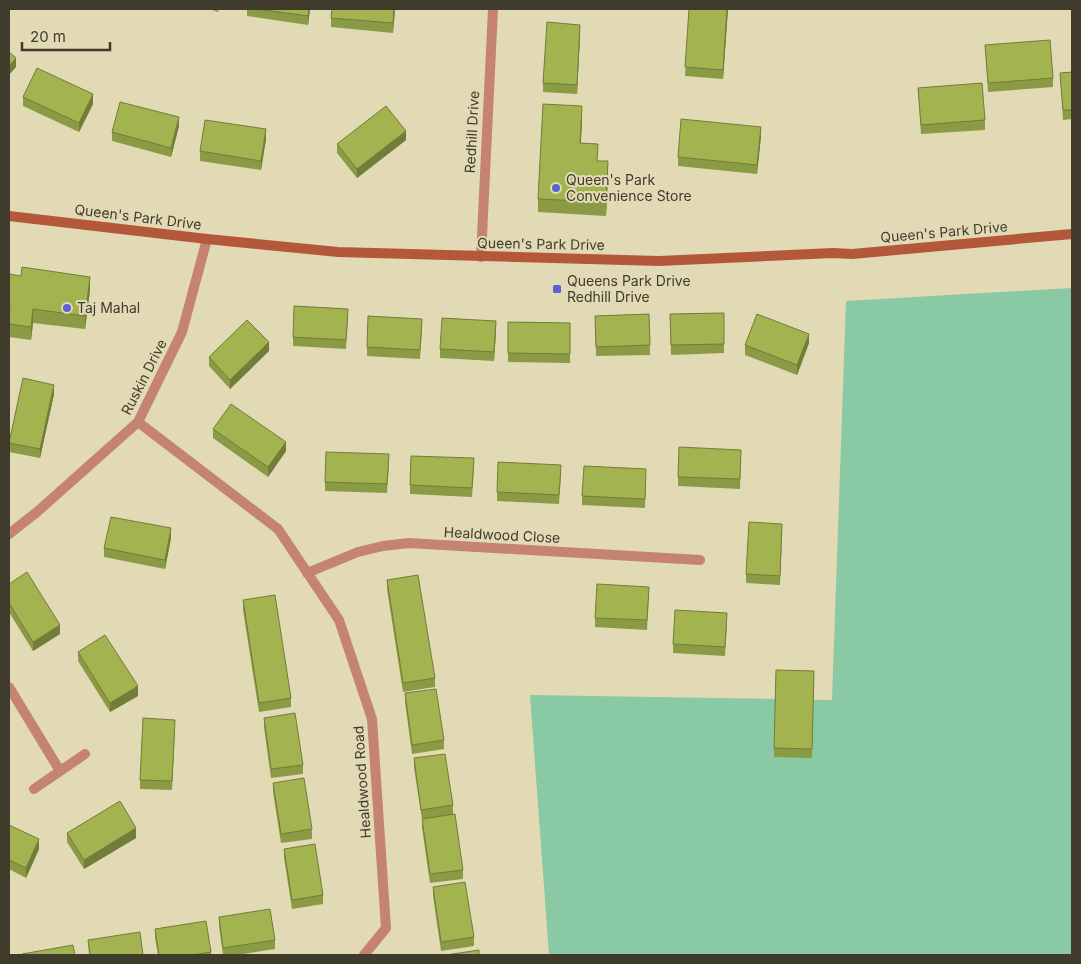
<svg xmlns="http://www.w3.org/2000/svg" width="1081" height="964" font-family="Inter,sans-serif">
	<rect width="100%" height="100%" fill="#e2dab4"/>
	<!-- green -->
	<path fill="#89c9a3" d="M1072,288v667h-523l-19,-260 302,5 14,-399z"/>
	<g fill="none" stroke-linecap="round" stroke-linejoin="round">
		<!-- street -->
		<path stroke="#c48471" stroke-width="10" d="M481,257l12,-248
			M138,422l140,107 61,91 33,99 14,209 -22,27
			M9,534l28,-22 101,-90 44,-90 25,-93
			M307,573l51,-21 25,-6 26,-3 291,17
			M9,687l51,84
			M34,789l51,-35"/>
		<!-- secondary -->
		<path stroke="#b3583b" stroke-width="10" d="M9,216l198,23 131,13 321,9 174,-8 19,1 220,-20"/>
	</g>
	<!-- wall -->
	<path fill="#8b9a45" d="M209,9h10l-1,3z
		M247,9h63l-2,16 -61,-9z
		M395,9l-2,24 -62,-6v-9z
		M689,9h39l-5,70 -38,-3z
		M580,34l-3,60 -34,-2v-9z
		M985,45l68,33v9l-65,5z
		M1072,72v47l-9,1 -3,-47z
		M918,88l67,32v10l-64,4z
		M23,97l70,7 -14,28 -56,-26z
		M582,119l-1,24 17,18 10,13 -2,42 -68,-4v-13z
		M179,126l-8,31 -59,-16v-9z
		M761,136l-4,38 -79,-8v-9z
		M266,139l-5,31 -61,-9v-10z
		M406,140l-49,38 -20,-25v-9z
		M9,274l81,16 -5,39 -52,-6 -2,17 -22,-3z
		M724,313v40l-53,2 -1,-41z
		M649,314l1,41 -54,1 -1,-40z
		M348,318l-2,31 -53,-3v-9z
		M508,322l62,1v40l-62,-1z
		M422,328l-2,31 -53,-3v-9z
		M496,330l-2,31 -54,-3v-9z
		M809,343l-12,32 -52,-20v-10z
		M269,351l-39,38 -21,-23v-9z
		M54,394l-14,64 -31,-6v-9z
		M213,429l73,22 -18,26 -55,-39z
		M741,459l-1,30 -62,-3v-9z
		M389,464l-2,29 -62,-2v-9z
		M474,467l-2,30 -62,-3v-9z
		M561,474l-2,30 -62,-3v-9z
		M646,478l-1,30 -63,-3v-9z
		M782,533l-2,52 -34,-2v-9z
		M171,538l-6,31 -61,-12v-9z
		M387,580l48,98v9l-32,5 -16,-103z
		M9,584l51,50 -27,17 -24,-39z
		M649,596l-2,34 -52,-3v-9z
		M243,600l48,98v9l-32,5 -16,-102z
		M727,623l-2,33 -52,-3v-9z
		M78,652l60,44 -28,16 -32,-51z
		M814,671l-2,87 -38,-1v-9z
		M405,693l39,47v9l-32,5 -7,-52z
		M264,718l39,47v9l-32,4 -7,-51z
		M175,729l-3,61 -32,-1v-9z
		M414,758l39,47v9l10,56v9l-33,4 -8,-55v-9l-8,-51z
		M273,783l39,46v10l-31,4 -8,-51z
		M9,825l30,24 -13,29 -17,-9z
		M67,833l69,5 -52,31 -17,-27z
		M284,849l39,46v9l-31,5 -8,-51z
		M433,887l41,50v9l-33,5 -8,-55z
		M219,917l56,23v9l-38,6h-14l-4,-29z
		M155,929l56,23v3h-53l-3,-17z
		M88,940l55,15h-54z"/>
	<!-- shaded-wall -->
	<path fill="#717d38" d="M309,9h1l-2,16v-9z
		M394,9h1l-2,24v-10z
		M727,9h1l-5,70v-9z
		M580,25v9l-3,60v-9z
		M16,58v9l-7,8v-9z
		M93,94v10l-14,28v-9z
		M582,106v13l-2,37v-13z
		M179,117v9l-8,31v-9z
		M761,127v9l-4,38v-9z
		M266,129v10l-5,31v-9z
		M406,131v9l-49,38v-9z
		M608,161v13l-2,42v-14z
		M90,277v13l-5,39v-13z
		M33,309v14l-2,17v-13z
		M496,321v9l-2,31v-9z
		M809,334v9l-12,32v-10z
		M269,342v9l-39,38v-9z
		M54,385v9l-14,64v-9z
		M286,442v9l-18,26v-10z
		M171,528v10l-6,31v-9z
		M60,625v9l-27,17v-9z
		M138,686v10l-28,16v-9z
		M136,828v10l-52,31v-9z
		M39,839v10l-13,29v-10z"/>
	<!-- building -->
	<path fill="#a2b350" stroke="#717d38" d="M257,9h52l-1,7z
		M332,9h62l-1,14 -62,-5z
		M689,9h38l-4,61 -38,-3z
		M547,22l33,3 -3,60 -34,-2z
		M1050,40l3,38 -65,5 -3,-38z
		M9,52l7,6 -7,8z
		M37,68l56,26 -14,29 -56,-26z
		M1072,72v38h-9l-3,-37z
		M982,83l3,37 -64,5 -3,-37z
		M120,102l59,15 -8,31 -59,-16z
		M543,104l39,2 -2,37 18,1 -1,17h11l-2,41 -68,-3z
		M386,106l20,25 -49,38 -20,-25z
		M681,119l80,8 -4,38 -79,-8z
		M205,120l61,9 -5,32 -61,-10z
		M22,267l68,10 -5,39 -52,-7 -2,18 -22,-3 1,-18h-1v-32l12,2z
		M294,306l54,3 -2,31 -53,-3z
		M724,313v31l-53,1 -1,-31z
		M649,314l1,31 -54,2 -1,-31z
		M757,314l52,20 -12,31 -52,-20z
		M368,316l54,3 -2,31 -53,-3z
		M442,318l54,3 -2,31 -54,-3z
		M247,320l22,22 -39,38 -21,-23z
		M508,322l62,1v31l-62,-1z
		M23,378l31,7 -14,64 -31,-6z
		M231,404l55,38 -18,25 -55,-38z
		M679,447l62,3 -1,29 -62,-2z
		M326,452l63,2 -2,30 -62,-2z
		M411,456l63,2 -2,30 -62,-3z
		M498,462l63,3 -2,30 -62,-3z
		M584,466l62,3 -1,30 -63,-3z
		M111,517l60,11 -6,32 -61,-12z
		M749,522l33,2 -2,52 -34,-2z
		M27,572l33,53 -27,17 -24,-39v-19z
		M418,575l17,103 -32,5 -16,-103z
		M597,584l52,3 -2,33 -52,-2z
		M275,595l16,103 -32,5 -16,-103z
		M675,610l52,3 -2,34 -52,-3z
		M105,635l33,51 -28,17 -32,-51z
		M776,670l38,1 -2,78 -38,-1z
		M436,689l8,51 -32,5 -7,-52z
		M295,713l8,52 -32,4 -7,-51z
		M143,718l32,2 -3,61 -32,-1z
		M445,754l8,51 -32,5 -7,-52z
		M304,778l8,51 -31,5 -8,-51z
		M120,801l16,27 -52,32 -17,-27z
		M455,814l8,56 -33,4 -8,-55z
		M9,825l30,14 -13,29 -17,-8z
		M315,844l8,51 -31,5 -8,-51z
		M465,882l9,55 -33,5 -8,-55z
		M270,909l5,31 -52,8 -4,-31z
		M206,921l5,31 -19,3h-33l-4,-26z
		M140,932l3,23h-53l-2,-15z
		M73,945l2,10h-53v-1z
		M479,950v5h-33z"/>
	<!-- markers -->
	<g fill="#5e60d8" stroke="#e2dab4" stroke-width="2">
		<circle cx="556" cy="188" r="5"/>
		<rect x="552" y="284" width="10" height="10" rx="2.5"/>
		<circle cx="67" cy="308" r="5"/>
	</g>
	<g text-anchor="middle" stroke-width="4" stroke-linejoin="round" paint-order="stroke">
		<!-- street labels -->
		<g font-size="14" fill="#3f3c2c" stroke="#e2dab4">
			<text transform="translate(472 132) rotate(-87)" y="5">Redhill Drive</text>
			<text transform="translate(138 217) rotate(7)" y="5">Queen's Park Drive</text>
			<text transform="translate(944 232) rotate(-5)" y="5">Queen's Park Drive</text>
			<text transform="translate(541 244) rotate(1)" y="5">Queen's Park Drive</text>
			<text transform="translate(144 377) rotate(-63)" y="5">Ruskin Drive</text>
			<text transform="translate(502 535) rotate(3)" y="5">Healdwood Close</text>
			<text transform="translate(362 782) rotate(-94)" y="5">Healdwood Road</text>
		</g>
		<!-- poi labels -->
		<g font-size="14" fill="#3f3c2c" stroke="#e2dab4" text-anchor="start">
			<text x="566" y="185">Queen's Park<tspan x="566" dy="16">Convenience Store</tspan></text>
			<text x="567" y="286">Queens Park Drive<tspan x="567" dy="16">Redhill Drive</tspan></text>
			<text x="77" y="313">Taj Mahal</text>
		</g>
	</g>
	<!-- border -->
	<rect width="1081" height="964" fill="none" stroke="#3f3c2c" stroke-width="20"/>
	<!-- scale -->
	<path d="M22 42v8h88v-8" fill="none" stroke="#3f3c2c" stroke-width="2.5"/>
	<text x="30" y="42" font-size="15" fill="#3f3c2c" stroke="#e2dab4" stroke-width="4" paint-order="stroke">20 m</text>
</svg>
